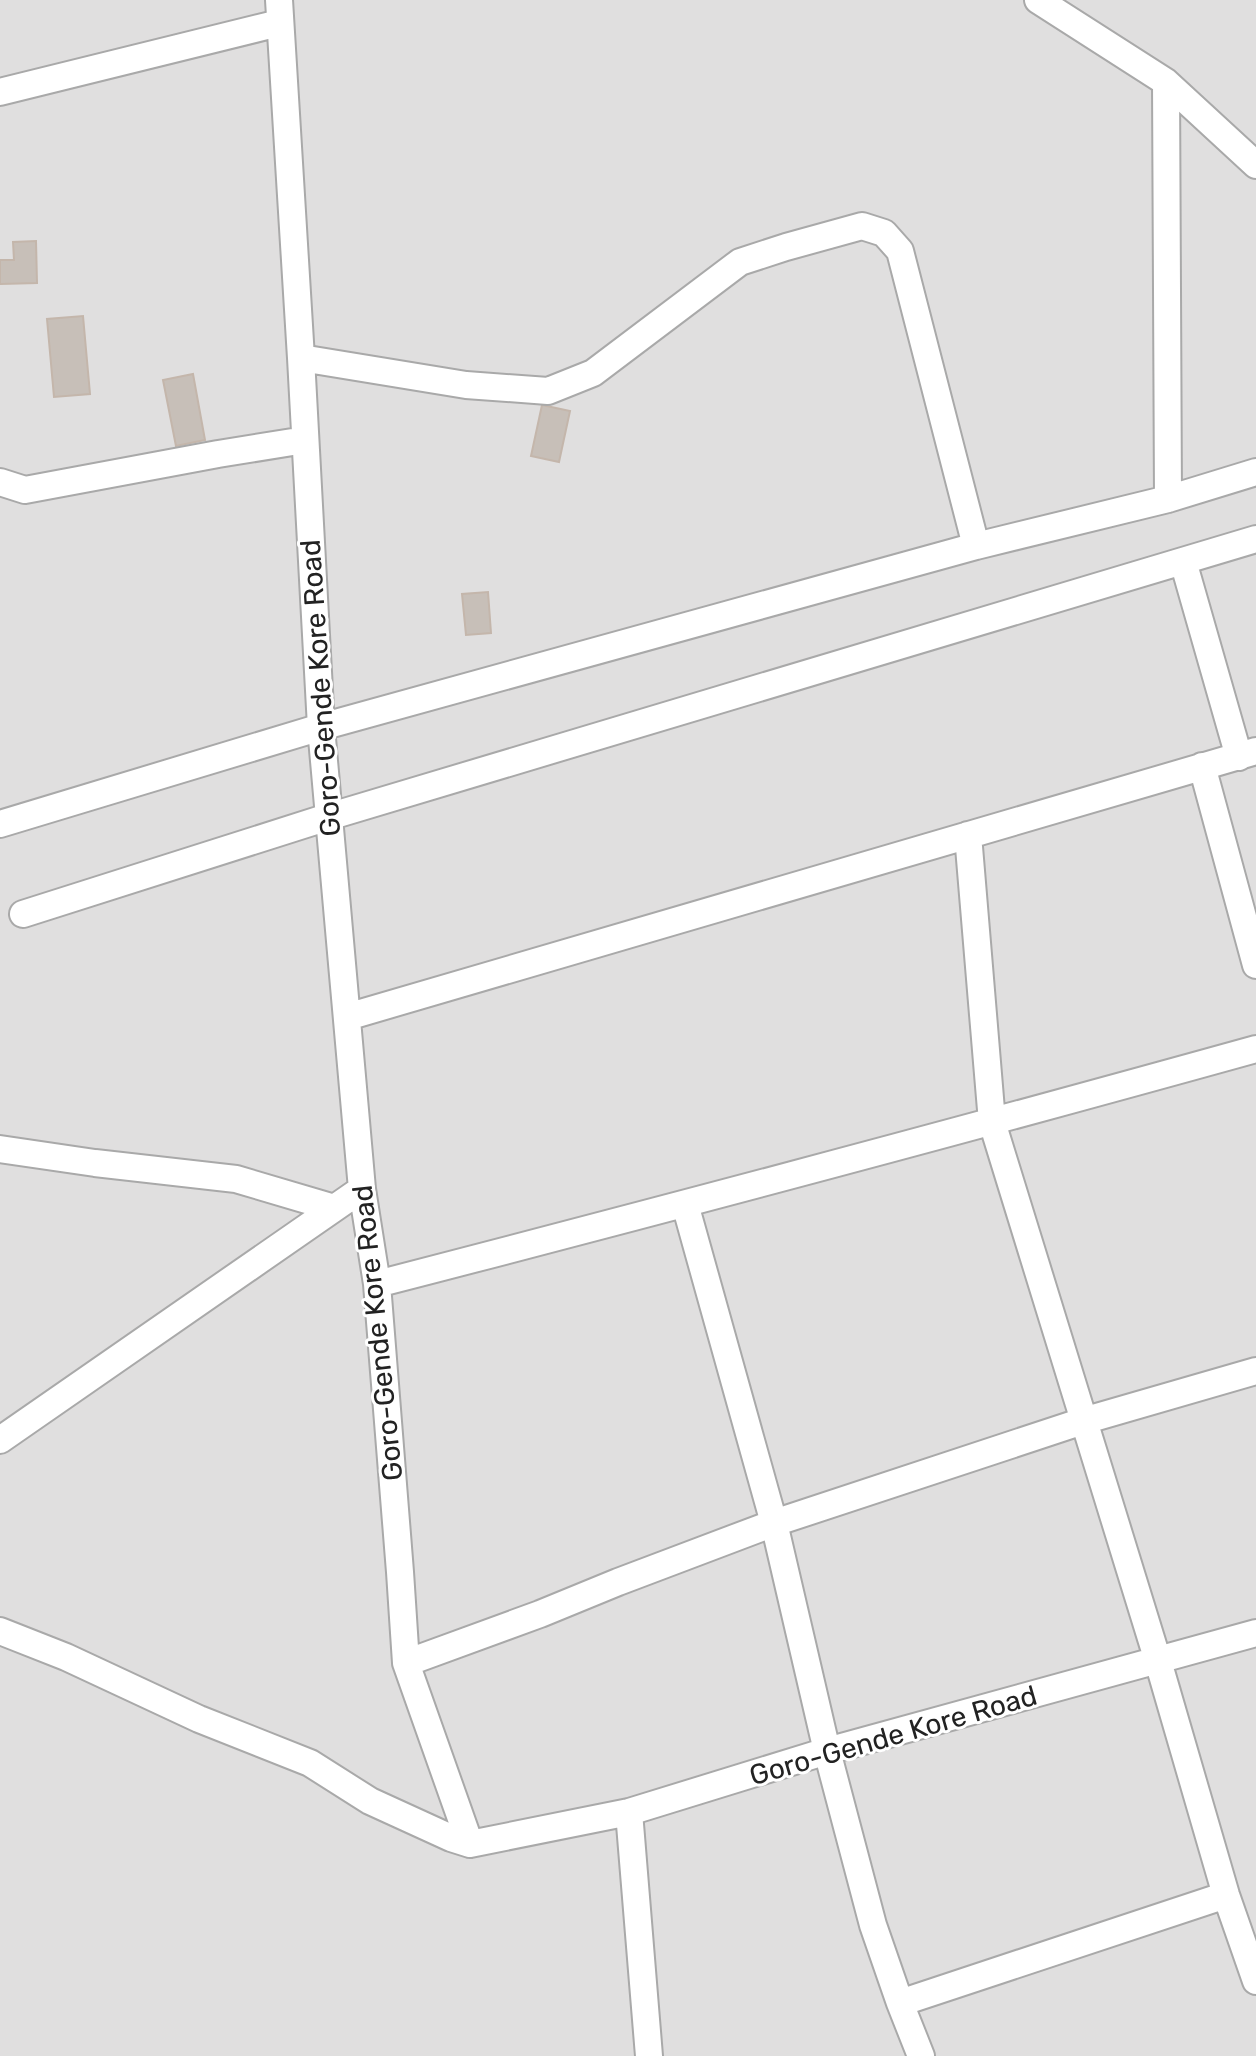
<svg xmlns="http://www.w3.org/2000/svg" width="1256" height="2056" font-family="Rubik,sans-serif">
	<rect width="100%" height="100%" fill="#f2efe9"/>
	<!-- residential -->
	<path fill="#e0dfdf" d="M0,0h1256v2056h-1256z"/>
	<!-- building -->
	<path fill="#c7bfb8" stroke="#c4b6ab" stroke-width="2" d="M36,241l1,42 -37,1v-24h14l-1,-18z
		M83,316l7,78 -36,3 -7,-78z
		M193,374l12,66 -29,6 -13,-66z
		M542,405l28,6 -11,51 -28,-6z
		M488,592l3,41 -25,2 -4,-41z"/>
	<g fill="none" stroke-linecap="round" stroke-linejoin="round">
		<defs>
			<path id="minor" d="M279,0l22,358 20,369 41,462 15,95 23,288 6,91 64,181
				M1038,0l128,82 90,83
				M1166,82l2,417
				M0,92l279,-69
				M301,358l165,27 82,6 45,-18 147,-111 46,-15 76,-21 22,7 16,18 76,295
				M0,482l25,8 193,-36 87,-14
				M1183,561l56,196
				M1202,766l54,199
				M0,824l321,-97 655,-181 192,-47 88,-27
				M968,835l24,287 166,539 68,234 30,86
				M23,914l305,-97 928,-278
				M347,1017l909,-266
				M0,1149l95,14 141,16 98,29
				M685,1204l89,319 53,228 46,174 27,78 21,53
				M377,1284c294,-76 587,-154 879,-235
				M0,1440l362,-251
				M0,1631l66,26 133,62 111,44 60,38 81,37 19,6 159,-32 198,-61 429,-118
				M406,1663l134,-49 78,-32 156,-59 309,-102 173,-50
				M629,1812l20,244
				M900,2003l326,-108"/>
		</defs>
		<!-- minor casing -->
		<use href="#minor" stroke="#a9a9a9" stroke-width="30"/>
		<!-- minor -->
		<use href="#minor" stroke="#fff" stroke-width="26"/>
	</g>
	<g text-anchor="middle" stroke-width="6" stroke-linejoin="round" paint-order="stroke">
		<!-- street labels -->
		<g font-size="28" fill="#222" stroke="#fff">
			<text transform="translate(320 688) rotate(-94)" y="10">Goro-Gende Kore Road</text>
			<text transform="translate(377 1333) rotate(-96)" y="10">Goro-Gende Kore Road</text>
			<text transform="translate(893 1735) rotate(-16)" y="10">Goro-Gende Kore Road</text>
		</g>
	</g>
</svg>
